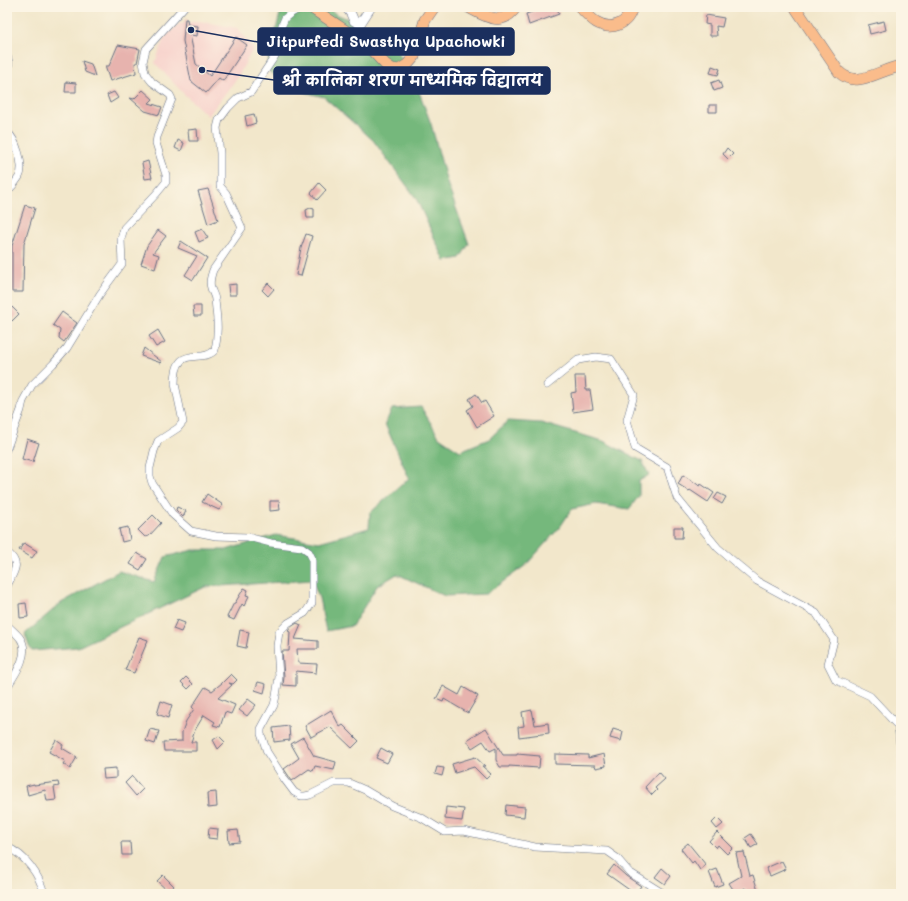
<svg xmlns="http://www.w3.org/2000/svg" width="908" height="901" font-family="Mali,'Playpen Sans Deva',sans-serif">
	<rect width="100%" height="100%" fill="#fcf5e5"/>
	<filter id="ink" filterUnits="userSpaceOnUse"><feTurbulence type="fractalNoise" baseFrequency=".025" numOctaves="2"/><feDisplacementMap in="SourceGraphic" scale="8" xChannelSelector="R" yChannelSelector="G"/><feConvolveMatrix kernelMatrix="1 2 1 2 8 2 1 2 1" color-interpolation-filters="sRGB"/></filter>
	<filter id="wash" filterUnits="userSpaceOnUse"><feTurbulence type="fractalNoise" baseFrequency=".012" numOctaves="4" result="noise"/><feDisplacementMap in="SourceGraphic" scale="16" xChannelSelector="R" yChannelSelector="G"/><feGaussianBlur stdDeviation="0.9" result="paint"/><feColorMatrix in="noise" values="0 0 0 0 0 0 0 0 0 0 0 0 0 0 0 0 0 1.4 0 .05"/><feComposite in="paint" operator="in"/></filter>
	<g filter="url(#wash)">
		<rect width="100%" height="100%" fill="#f2e7cb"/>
		<!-- built -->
		<path fill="#f7d0ca" d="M199,21l38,7 16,21 -16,29 -29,38 -24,-22 -29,-31 9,-25 15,-14z"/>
		<!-- forest -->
		<path fill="#75b87c" stroke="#48746d" d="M290,7h35l11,7 36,15 17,9 26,43 16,43 17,62 21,58 -9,14 -15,3 -29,-63 -43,-58 -49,-43 -38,-10 -20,-19 14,-54z
			M421,407l18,30 21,14 29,-12 19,-18 33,2 62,18 39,20 7,14 -10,6v15l-10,13 -33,-5 -24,5 -12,18 -34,38 -40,29 -41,2 -48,-22 -20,12 -25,40 -26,5 -7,-33 -7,-18 -107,7 -127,60 -46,4 -3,-5 -4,-12 36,-31 58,-32 35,11 11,-25 28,-7h33l50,-15 43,7 50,-14 1,-15 39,-35 -24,-54 7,-15z"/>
		<g id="blocks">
			<!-- building -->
			<path fill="#e7b3ae" d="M547,7h10l2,7 -30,11 -3,-11z
				M706,15l18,3 -2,9 -6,-1 1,10h-7v-11l-5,-1z
				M185,19h2l1,6 10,1 -1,10 -7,-1 6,29 14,12 26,-39 11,8 -24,36 -4,-3 -13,15 -15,-12 -8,-40z
				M884,21l2,9 -16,4 -2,-9z
				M118,45l22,4 -3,14h-2l1,10 -26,8 -5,-15h4z
				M82,61l9,3 4,12 -10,-4z
				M712,66l8,3 -2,6 -8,-2z
				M719,80l3,8 -8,3 -3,-8z
				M66,82l10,1v9h-11z
				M143,90l10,9 -4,4 13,4 -3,8 -14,-4 -15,-13 4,1z
				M114,92l4,6 -8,5 -3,-8z
				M709,105h8v7h-8z
				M254,114l2,9 -9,3 -2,-10z
				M197,129l1,12h-9l-1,-11z
				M178,140l6,3 -3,8 -6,-3z
				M727,148l6,6 -5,5 -5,-5z
				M148,161l4,17 -7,1 -3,-16z
				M319,183l7,7 -9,10 -6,-7z
				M208,189l10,31 -10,4 -10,-33z
				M25,205l10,3 -11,36 -1,48h-11v-46z
				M310,208l4,1v9h-7l-1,-8z
				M202,229l6,9 -9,4 -4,-10z
				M158,230l8,6 -13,17 6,2 -4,14 -14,-5 6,-18z
				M306,234l6,2 -11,40 -5,-1 5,-27z
				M181,241l26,17 -14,22 -8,-5 12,-19 -19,-8z
				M268,283l6,6 -6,7 -6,-6z
				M236,284v11h-7l-1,-10z
				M193,306h8v10h-7z
				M12,307l7,7 -7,7 -5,-5v-4z
				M62,312l15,11 -13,19 -5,-4 1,-8 -7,-5z
				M158,330l7,12 -9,5 -7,-11z
				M144,348l18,14 -1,1 -20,-7z
				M575,376h10l1,14h4l3,19 -20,3 -2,-19 5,-1z
				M476,394l6,9 3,-2 9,15 -17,11 -10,-17 6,-4 -4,-7z
				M27,439l12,4 -6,19 -11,-3z
				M683,475l17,11 1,-2 13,9 -6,9 -18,-12 -1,1 -11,-7z
				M718,493l8,4 -4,7 -8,-5z
				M207,494l16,11 -4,5 -17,-8z
				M270,501h9l1,9 -10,1z
				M177,507l9,4 -3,6 -7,-7z
				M153,515l8,8 -12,13 -4,1 -7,-7z
				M128,527l2,13 -8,2 -3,-13z
				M674,527h9l-1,11h-8z
				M24,543l13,8 -5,7 -13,-8z
				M137,553l10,6 -7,11 -10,-6z
				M244,588l4,2 -2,5 3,1 -5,10 -2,-2 -8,16 -7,-3 7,-14h1z
				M26,603l2,14 -8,1 -1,-14z
				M177,620l8,3 -4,9 -8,-3z
				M297,623l4,2 -6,14 23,2v8h-21l1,14 19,1 -1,9 -20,-2v15l-13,-1 1,-8 -2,-26h7l1,-19 -2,-1 3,-4z
				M240,630l9,2 -3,16 -9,-2z
				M139,637l9,3 -14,33 -9,-3z
				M231,674l6,6 -4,4 -4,-1 3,2 -14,13 17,7 -4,9 -6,-2 -5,15 -7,-2 2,-3 -11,-7 -9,15 -4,12h5v9h-32l-1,-9 19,-1v-9l4,-11 8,-12 -2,-2 13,-20 7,4 10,-8z
				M186,677l7,7 -5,5 -7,-7z
				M258,682l8,2 -2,9 -9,-3z
				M443,686l16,9 4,-8 15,9 -10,17 -24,-14 -1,3 -7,-3z
				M248,699l8,6 -9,11 -8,-6z
				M161,701l11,4 -4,13 -11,-4z
				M331,710l9,17 3,-2 16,16 -7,7 -22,-21 -19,10 -6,-11z
				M532,710l3,15 13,-2 1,10 -30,4 -1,-10 6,-1 -2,-14z
				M289,726l1,14 -16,2 -1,-14z
				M486,728l17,27h14v-1l23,2 -1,12 -30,-2v1h-9l-4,-7v-12l-6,3 -7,-10 -11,7 -5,-8z
				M150,729l9,2 -4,13 -9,-3z
				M613,729l10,3 -2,9 -11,-3z
				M219,736l6,6 -7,7 -5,-9z
				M303,737l11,19 22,6 -2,8 -19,-4 -2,5 -4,-2 -17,12 -8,-12 15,-11 -8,-14z
				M56,740l7,5 -1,3 15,9 -7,12 -7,-5 2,-3 -16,-9z
				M381,748l11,6 -5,9 -11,-5z
				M555,754l33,1v3l16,-4 2,12 -10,2 -1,-3 -40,-1z
				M475,757l10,9h-3l9,8 -5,5 -12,-12 -19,6 -3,-9z
				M437,767l7,1 -2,8 -7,-2z
				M116,768v10l-12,1 -1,-10z
				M659,772l6,7 -10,9 2,2 -5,5 -7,-8z
				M132,776l11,13 -7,7 -11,-13z
				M58,782l1,4 -5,1 2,13 -9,1 -2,-11 -17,5 -2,-9 8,-2v1z
				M216,792l1,15 -9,1 -1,-15z
				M506,805l19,2 -1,10 -19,-2z
				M446,807l18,2 -2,12 -17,-2z
				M717,818l6,6 -6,5 -5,-6z
				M209,828l9,1 -1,10 -9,-1z
				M238,830l2,12 -11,1 -1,-12z
				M717,832l16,16 -6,6 -9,-9 -2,3 -7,-7z
				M751,834l7,10 -7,4 -6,-10z
				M121,842h9l1,13h-9z
				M688,843l18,22 -6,5 -6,-9 -2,2 -11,-14z
				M744,852l6,24 3,-1 6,19h-11l-3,-6 -9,6 -7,-11 12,-7 -5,-23z
				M782,861l4,8 -16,7 -4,-8z
				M614,865l12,11 15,10 -6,8 -28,-20z
				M662,868l9,8 -6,8 -10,-7z
				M717,869l6,15 -8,3 -6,-15z
				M163,875l11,11 -5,6 -12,-11z"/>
		</g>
	</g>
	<g filter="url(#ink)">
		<use href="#blocks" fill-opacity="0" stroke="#666f84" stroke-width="1"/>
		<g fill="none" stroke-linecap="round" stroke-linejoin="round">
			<defs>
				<path id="minor" d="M302,7l-12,7 -5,4 -3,7 -7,31 -24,36 -13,6 -10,10 -9,12 -2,8 3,25v33l6,7 16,35 -29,42c-2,6 -4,12 -2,18 1,4 4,8 4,12 2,18 4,31 0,50 -14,15 -40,-8 -40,34l8,38 -5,6 -20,13 -4,10 -4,17v8l2,7 21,32 18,16 25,5 32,1 23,6 31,4 7,5 3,6v45l-7,10 -17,10 -9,9 -2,14 2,31 -3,19 -2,9 -13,24v5l6,18 18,28 9,12 7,4h4l5,-1 24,-12h15l16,7 27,16 30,12 23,14 19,-1 71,16 72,4 10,7 12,14 35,22
					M7,56c2,4 3,11 0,16
					M7,132c9,7 18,34 12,45 -3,5 -8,11 -12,15
					M547,385l31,-25 18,-3 15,2 23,36 -7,25 8,28 32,19 10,31 41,50 39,33 59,32 18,27 -6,24 8,16 34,16 28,30 3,28
					M7,448l14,-38 2,-9 5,-9 4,-7 21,-21 14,-16 33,-54 22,-30 -1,-25 3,-11 33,-35 9,-11v-7l-10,-32 1,-6 15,-38 -2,-4 -18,-13 -7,-9 -2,-11 3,-13 38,-42
					M7,552c15,12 7,19 0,34
					M7,625c4,4 9,8 13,13 11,15 -5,37 -13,49
					M7,847c18,8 33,28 37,47"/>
				<path id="tertiary" d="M346,7l5,7 3,7 6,3 11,-17"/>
				<path id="primary" d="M310,7l57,38 18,19 7,5 7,1 8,-5 7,-8 11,-37 9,-13
					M468,7c17,9 34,21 48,0
					M580,7c5,5 10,11 16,15 15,9 32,3 36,-15
					M795,7l44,65c18,18 41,-3 62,-6"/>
			</defs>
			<!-- minor casing -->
			<use href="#minor" stroke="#666f84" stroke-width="8"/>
			<!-- tertiary casing -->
			<use href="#tertiary" stroke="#666f84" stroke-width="10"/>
			<!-- primary casing -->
			<use href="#primary" stroke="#666f84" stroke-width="12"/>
			<!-- minor -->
			<use href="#minor" stroke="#fff" stroke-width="7"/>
			<!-- tertiary -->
			<use href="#tertiary" stroke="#fff" stroke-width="9"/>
			<!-- primary -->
			<use href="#primary" stroke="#fabc8b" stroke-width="11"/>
		</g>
	</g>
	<!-- callouts -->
	<path fill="none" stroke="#1b2f5e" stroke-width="1.5" d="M191 30L258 42M202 70L274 80"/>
	<g fill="#1b2f5e" stroke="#fcf5e5" stroke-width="1.5">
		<circle cx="191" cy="30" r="4"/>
		<circle cx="202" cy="70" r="4"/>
	</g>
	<g fill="#1b2f5e" stroke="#1b2f5e" stroke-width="1.5">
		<rect x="258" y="28" width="256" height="27" rx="4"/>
		<rect x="274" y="67" width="276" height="27" rx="4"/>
	</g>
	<g font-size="15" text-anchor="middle" font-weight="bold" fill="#fff">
		<text x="386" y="47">Jitpurfedi Swasthya Upachowki</text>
		<text x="412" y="86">श्री कालिका शरण माध्यमिक विद्यालय</text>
	</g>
	<!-- margin -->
	<rect width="908" height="901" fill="none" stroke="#fcf5e5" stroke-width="24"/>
</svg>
